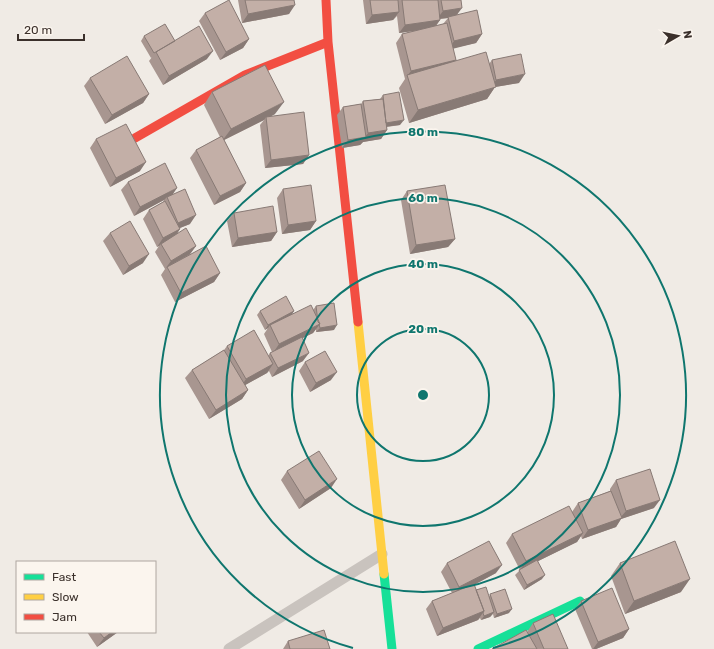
<svg xmlns="http://www.w3.org/2000/svg" width="714" height="649" font-family="Rubik,sans-serif">
	<rect width="100%" height="100%" fill="#f0ebe5"/>
	<g fill="none" stroke-linecap="round" stroke-linejoin="round">
		<!-- lane -->
		<path stroke="#c9c3be" stroke-width="11" d="M229,649l153,-95"/>
		<!-- fast -->
		<path stroke="#16e098" stroke-width="9" d="M384,574l8,75
			M478,649l102,-48"/>
		<!-- slow -->
		<path stroke="#ffcf43" stroke-width="9" d="M358,322l26,252"/>
		<!-- jam -->
		<path stroke="#f24e42" stroke-width="9" d="M326,0l2,42 30,280
			M135,138l110,-63 83,-33"/>
	</g>
	<!-- wall -->
	<path fill="#a89690" fill-rule="evenodd" d="M238,0h56l-5,14 -47,9z
		M363,0h98l-4,15 25,19 -6,9 -23,5 2,13 34,3 3,-4 27,23 -24,4 -8,12 -78,24 -10,-35 6,-9 -9,-36 6,-9 12,-3 -15,2 -2,-17 -4,4 -27,4zM448,18l-5,6 -7,2 4,-6v-1z
		M205,13l44,26 -6,9 -23,12 -21,-39z
		M144,36l31,5 32,18 -44,26 -14,-24 3,-4 -1,1 -10,-17z
		M90,78l59,16 -6,9 -38,21 -21,-38z
		M212,92l63,22 -4,2 38,39 -6,9 -38,4 -5,-43 4,-5 -40,20 22,43 -6,9 -26,13 -24,-47 6,-8 24,-13 -16,-32z
		M383,95l17,30 -13,2v3l-6,9 -18,3 -3,3 -18,3 -5,-33 6,-8 18,-3 2,-3 17,-2z
		M96,139l44,32 -30,16 -20,-39z
		M128,182l45,12 17,30 -10,4 -3,6 19,12 -6,8 30,19 -6,9 -39,20 -14,-27 4,-6 -10,-17 4,-6 -2,1 -14,-28 6,-9 14,-8 1,-2 -30,16 -13,-26z
		M283,189l33,32 -6,9 -28,4 -5,-36z
		M407,191l48,48 -7,8 -38,7 -9,-54z
		M234,213l43,19 -6,9 -39,6 -5,-26z
		M110,233l33,30 -20,12 -20,-34z
		M316,306l18,24 -18,2v-3l-3,4 -11,5 1,23 -31,16 -3,-6 -2,2 -22,12 3,5 -6,9 -33,20 -24,-41 7,-8 32,-20 3,-4 41,10 2,-3 2,-1 -8,-18 4,-6 -3,2 -8,-15 3,-4h34l-3,3 22,-4z
		M305,362l26,18 -21,12 -11,-21z
		M287,471l44,17 -32,21 -18,-29z
		M616,480l38,28 -33,11 -5,8 -34,12 -1,-3 -4,6 -39,19 4,18 -18,11 -9,-15 5,-5 -14,-27 6,-9 60,-22 6,-9 32,-12v-2z
		M447,563l49,10 -22,12 2,5 13,7 1,-3 19,19 -15,5 -1,-4 -3,3 -9,3 -1,-2 -2,2 -41,16 -11,-27 6,-8 20,-8 -11,-21z
		M620,563l61,29 -56,22 -14,-38z
		M581,601l48,28 -6,9 -27,11h-4l-17,-40z
		M533,623l35,26h-76l35,-17z
		M87,632h31l-21,15z
		M288,641l42,8h-47z"/>
	<!-- shaded-wall -->
	<path fill="#887a75" d="M295,5l-6,9 -47,9 6,-9z
		M462,8l-6,8 -8,1v1l-11,1 6,-8z
		M399,12l-6,8 -27,4 6,-9z
		M440,20l-6,8 -35,5 6,-8z
		M482,34l-6,9 -28,7 6,-9z
		M249,39l-6,9 -23,12 6,-8z
		M213,51l-6,8 -44,26 6,-9z
		M456,60l-6,9 -43,7 4,-5z
		M525,74l-6,9 -24,4 -8,12 -78,24 9,-13 72,-21 6,-9z
		M149,94l-6,9 -38,21 7,-9z
		M284,102l-9,12 -9,5v-2l-2,3 -42,21 9,-12z
		M404,120l-4,5 -17,2 3,-4z
		M387,130l-6,9 -18,3 -3,3 -18,3 6,-8 17,-3 3,-4z
		M309,155l-6,9 -38,4 6,-8z
		M146,162l-6,9 -30,16 6,-9z
		M246,183l-6,9 -26,13 6,-9z
		M177,188l-6,9h-4l-3,3 -30,16 6,-9z
		M196,215l-6,9 -18,7 6,-8z
		M316,221l-6,9 -28,4 6,-9z
		M180,229l-6,9 -13,6 -2,2 -2,1 6,-9z
		M277,232l-6,9 -39,6 6,-9z
		M455,239l-7,8 -38,7 6,-9z
		M196,246l-6,8 -23,13 -2,2 6,-8z
		M149,254l-6,9 -20,12 6,-9z
		M220,273l-6,9 -39,20 6,-9z
		M294,311l-3,5 -21,9 -2,3 -3,2 3,-5z
		M320,324l-7,9 -40,20 6,-9z
		M337,325l-3,5 -18,2 4,-4z
		M309,353l-6,8 -31,16 6,-9z
		M273,364l-6,9 -27,15 6,-9z
		M337,372l-6,8 -21,12 6,-9z
		M248,390l-6,9 -33,20 7,-9z
		M337,479l-6,9 -32,21 6,-9z
		M660,500l-6,8 -33,11 -5,8 -34,12 6,-9 32,-12 6,-7z
		M583,533l-6,9 -57,28 6,-9z
		M502,565l-6,8 -43,23 6,-9z
		M545,575l-3,4 -18,11 3,-5z
		M690,579l-9,13 -56,22 9,-13z
		M512,609l-3,4 -15,5 3,-4z
		M484,611l-6,9 -41,16 6,-8z
		M494,612l-4,5 -9,3 3,-4z
		M629,629l-6,9 -27,11h-3l5,-7z
		M112,632h6l-21,15 7,-9z"/>
	<!-- building -->
	<path fill="#c3afa7" stroke="#887a75" d="M229,0l20,39 -23,13 -21,-39z
		M245,0h49l1,5 -47,9z
		M370,0h28l1,12 -27,3z
		M402,0h36l2,20 -35,5z
		M441,0h20l1,8 -19,3z
		M477,10l5,24 -28,7 -6,-24z
		M447,23l9,37 -45,11 -9,-37z
		M165,24l10,17 -21,12 -10,-17z
		M199,26l14,25 -44,25 -13,-24z
		M486,52l10,35 -78,23 -11,-35z
		M521,54l4,20 -29,6 -4,-20z
		M127,56l22,38 -37,21 -22,-37z
		M265,65l19,37 -53,27 -19,-37z
		M399,92l5,28 -18,3 -3,-28z
		M383,99l4,31 -19,3 -5,-32z
		M361,104l5,33 -18,3 -5,-33z
		M304,112l5,43 -38,5 -5,-43z
		M126,124l20,38 -30,16 -20,-39z
		M222,136l24,47 -26,13 -24,-46z
		M165,163l12,25 -37,19 -12,-25z
		M311,185l5,36 -28,4 -5,-36z
		M445,185l10,54 -39,6 -9,-54z
		M185,189l11,26 -18,8 -11,-26z
		M165,201l15,28 -17,9 -14,-28z
		M273,206l4,26 -39,6 -4,-25z
		M130,221l19,33 -20,12 -19,-33z
		M186,228l10,18 -25,15 -10,-17z
		M206,246l14,27 -39,20 -14,-26z
		M286,296l8,15 -26,14 -8,-14z
		M334,303l3,22 -17,3 -1,-4h1l-2,-2 -2,-16z
		M311,305l9,19 -41,20 -9,-19z
		M254,330l19,34 -27,15 -19,-33z
		M302,337l7,16 -31,15 -8,-15z
		M224,350l24,40 -32,20 -24,-40z
		M325,351l12,21 -21,11 -11,-21z
		M319,451l18,28 -32,21 -18,-29z
		M650,469l10,31 -34,11 -10,-31z
		M611,491l11,27 -34,12 -10,-27z
		M569,506l14,27 -57,28 -14,-27z
		M489,541l13,24 -43,22 -12,-24z
		M675,541l15,38 -56,22 -14,-38z
		M537,560l8,15 -18,10 -8,-15z
		M474,584l10,27 -41,17 -11,-27z
		M486,587l8,25 -10,4 -1,-3 1,-2 -8,-21z
		M612,588l17,41 -31,13 -17,-41z
		M505,589l7,20 -15,5 -7,-20z
		M553,614l15,35h-24l-11,-26z
		M324,630l6,19h-40l-2,-8z
		M526,630l11,19h-45z
		M99,632h13l-8,6z"/>
	<!-- distance rings -->
	<g fill="none" stroke="#0f766e" stroke-width="2">
		<circle cx="423" cy="395" r="66"/>
		<circle cx="423" cy="395" r="131"/>
		<circle cx="423" cy="395" r="197"/>
		<path d="M353 648A263 263 0 1 1 493 648"/>
	</g>
	<circle cx="423" cy="395" r="6" fill="#0f766e" stroke="#fbf5ee" stroke-width="2"/>
	<g font-size="12" text-anchor="middle" font-weight="bold" fill="#0f766e" stroke="#fbf5ee" stroke-width="3.5" stroke-linejoin="round" paint-order="stroke">
		<text x="423" y="136">80 m</text>
		<text x="423" y="202">60 m</text>
		<text x="423" y="268">40 m</text>
		<text x="423" y="333">20 m</text>
	</g>
	<!-- legend -->
	<rect x="16" y="561" width="140" height="72" fill="#fbf5ee" stroke="#aea6a0"/>
	<rect x="24" y="574" width="20" height="6" fill="#16e098" stroke="#aea6a0"/>
	<text x="52" y="581" font-size="12" fill="#3b302b">Fast</text>
	<rect x="24" y="594" width="20" height="6" fill="#ffcf43" stroke="#aea6a0"/>
	<text x="52" y="601" font-size="12" fill="#3b302b">Slow</text>
	<rect x="24" y="614" width="20" height="6" fill="#f24e42" stroke="#aea6a0"/>
	<text x="52" y="621" font-size="12" fill="#3b302b">Jam</text>
	<!-- north arrow -->
	<g transform="translate(678 36) rotate(81)" stroke="#fbf5ee" stroke-width="3" paint-order="stroke">
	<path d="M0-3L7 15L0 10L-7 15Z" fill="#3b302b"/>
	<text y="-6" font-size="11" font-weight="bold" text-anchor="middle" fill="#3b302b">N</text>
	</g>
	<!-- scale -->
	<path d="M18 34v6h66v-6" fill="none" stroke="#3b302b" stroke-width="2"/>
	<text x="24" y="34" font-size="12" fill="#3b302b" stroke="#fbf5ee" stroke-width="3" paint-order="stroke">20 m</text>
</svg>
